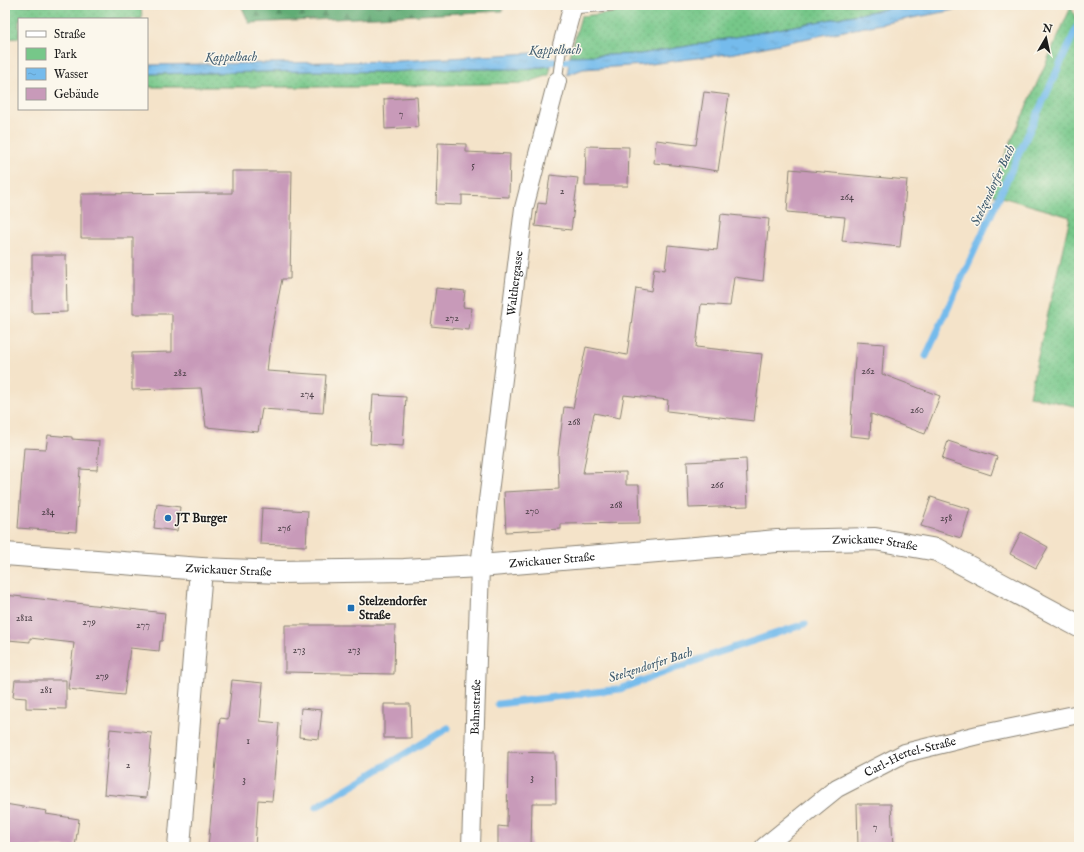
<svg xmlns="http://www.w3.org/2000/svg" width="1084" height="852" font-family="'IM FELL English',serif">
	<defs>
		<pattern id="green-dots" width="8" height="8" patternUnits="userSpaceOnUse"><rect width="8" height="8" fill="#76c789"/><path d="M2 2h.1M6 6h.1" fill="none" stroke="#66aa76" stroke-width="1.8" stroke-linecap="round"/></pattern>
		<pattern id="forest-firs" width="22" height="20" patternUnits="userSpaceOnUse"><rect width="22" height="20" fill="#60ac75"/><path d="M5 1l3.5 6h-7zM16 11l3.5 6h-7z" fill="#4e8b5f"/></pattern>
		<pattern id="water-ripples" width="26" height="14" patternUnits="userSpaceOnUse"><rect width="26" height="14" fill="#75bbec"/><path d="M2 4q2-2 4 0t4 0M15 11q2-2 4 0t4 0" fill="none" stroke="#65a0ca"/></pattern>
	</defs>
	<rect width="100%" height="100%" fill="#fbf7ec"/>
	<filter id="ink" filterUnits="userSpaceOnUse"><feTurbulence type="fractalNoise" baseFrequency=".025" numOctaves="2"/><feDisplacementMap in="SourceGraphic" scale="8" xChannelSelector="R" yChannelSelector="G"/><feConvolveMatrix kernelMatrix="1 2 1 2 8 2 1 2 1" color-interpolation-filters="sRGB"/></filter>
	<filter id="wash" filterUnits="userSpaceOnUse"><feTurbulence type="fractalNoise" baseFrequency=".012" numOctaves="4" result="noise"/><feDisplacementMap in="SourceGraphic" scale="16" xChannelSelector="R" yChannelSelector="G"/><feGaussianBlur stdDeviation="0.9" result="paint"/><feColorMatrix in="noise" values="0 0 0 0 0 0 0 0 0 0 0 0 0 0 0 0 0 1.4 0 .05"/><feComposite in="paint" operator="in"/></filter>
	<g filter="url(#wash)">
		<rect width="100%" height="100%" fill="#f4e3c9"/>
		<!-- green -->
		<path fill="url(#green-dots)" stroke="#497252" d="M5,5h136l1,14h-123v19l-14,1z
			M692,5h215l-225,42 -42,7 -70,2 11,-40z
			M1071,7l8,20v380l-50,-11 41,-179 -82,-24z
			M551,66l-2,9 -23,8 -171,4h-208v-13l166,-3 77,1 48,-3h85z"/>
		<!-- forest -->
		<path fill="url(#forest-firs)" stroke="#3e6448" d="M241,5h261l1,6 -254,12z"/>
		<!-- water -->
		<path fill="url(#water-ripples)" stroke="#486c84" d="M907,5h73l-157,30 -88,18 -92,12 -60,4 -16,6 3,-19 70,-2 42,-7z
			M549,52l2,14 -28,3h-85l-48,3 -77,-1 -166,3v-9l252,-4z"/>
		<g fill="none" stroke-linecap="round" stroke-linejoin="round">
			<!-- stream -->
			<path stroke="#75bbec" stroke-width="7" d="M541,62l38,-1
				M926,356l153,-333
				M498,704l122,-15 97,-36 88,-29
				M316,807l132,-79"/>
		</g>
		<g id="blocks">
			<!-- building -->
			<path fill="#c89ab9" d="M704,92l25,3 -11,76 -26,-4 -38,-4 2,-23 40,5z
				M417,97l2,30 -34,2 -1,-30z
				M438,143l28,1v8l44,2 -1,43 -47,-2v10l-26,-1z
				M586,146l43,1 -1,39h-43z
				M790,169l117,11 -7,67 -58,-6 3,-24 -58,-5z
				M232,171h60l-2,108h-8l-10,51 -5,41 59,4 -3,38 -61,-4 -4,23 -52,-5 -5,-39 -69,2v-37l40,-1v-38h-39v-76h-52v-44l151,-1z
				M550,175l28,3 -7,52 -36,-4 3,-23 8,1z
				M721,214l48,5 -6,62 -29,-4 -4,29 -29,-2 -5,43 66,7 -8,67 -87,-10 1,-11 -44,-5 -4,23 -26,-5 -11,60 43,-1v13h13l1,38 -79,1v5l-55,3 -2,-40 55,-3 -1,-34 6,-48 9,1 13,-61 41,8 9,-67 15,3 3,-23 11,2 3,-25 49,5z
				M32,255h34l1,57 -35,1z
				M436,288l29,3 -2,16 9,1 -3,22 -38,-4z
				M856,342l28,2 -2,30 58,22 -15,38 -54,-20 -1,24 -20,-2z
				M373,395l33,2 -3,49 -33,-2z
				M48,435l24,2v2l27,2 -2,29 -17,-1 -4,63 -58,-4 6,-80 22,1z
				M948,441l49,16 -6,18 -49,-16z
				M746,459l2,47 -59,2 -2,-46z
				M931,497l39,12 -9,29 -40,-12z
				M157,504l23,3 -3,24 -23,-3z
				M262,508l46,3 -2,35 -46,-2z
				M1021,532l27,15 -12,21 -26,-14z
				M5,595l160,18 -3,28h-2l-1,10 -29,-3 -6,47 -56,-6 6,-46 -44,-5v4l-22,-2 1,-5h-4z
				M285,625h110l-1,49 -109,-2z
				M15,680h51v29l-40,-1v-10l-13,-1z
				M232,680l31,3 -3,38 19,2 -7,78 -14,-1 -3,47h-47l12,-129 8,1z
				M384,704h26l1,34h-27z
				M301,708l21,2 -3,29 -20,-2z
				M110,729l42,4 -6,65 -42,-4z
				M508,752l47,1 1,50h-24l-1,44h-33v-21l9,1z
				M5,804l42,7 -1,3 33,5 -4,28h-70z
				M857,804h34l2,43h-35z"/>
		</g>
	</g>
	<g filter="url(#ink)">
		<use href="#blocks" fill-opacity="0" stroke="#888072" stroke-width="1"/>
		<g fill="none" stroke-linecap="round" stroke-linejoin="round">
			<defs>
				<path id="lane" d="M572,9l49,-4
					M557,81l5,-36"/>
				<g id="street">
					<path d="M562,45l11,-40"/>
					<path id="s1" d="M471,847l9,-281 44,-358 33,-127"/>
					<path id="s2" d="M764,847l73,-59 68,-35 73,-18 101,-21"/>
				</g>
				<g id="secondary">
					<path id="s3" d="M5,554l196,15 79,3 124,-2 76,-4 297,-25 98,-2 62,11 142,76"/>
					<path d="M179,847l22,-278"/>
				</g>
			</defs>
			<!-- lane casing -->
			<use href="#lane" stroke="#888072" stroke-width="11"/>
			<!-- street casing -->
			<use href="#street" stroke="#888072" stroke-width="20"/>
			<!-- secondary casing -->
			<use href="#secondary" stroke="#888072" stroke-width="24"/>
			<!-- lane -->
			<use href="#lane" stroke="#fff" stroke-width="9"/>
			<!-- street -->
			<use href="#street" stroke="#fff" stroke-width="18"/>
			<!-- secondary -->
			<use href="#secondary" stroke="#fff" stroke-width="22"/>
		</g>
	</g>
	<!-- markers -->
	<g fill="#1f6fb2" stroke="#fbf7ec" stroke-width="1.5">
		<circle cx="168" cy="518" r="4"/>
		<rect x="347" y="604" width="8" height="8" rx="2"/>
	</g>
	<g text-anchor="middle" stroke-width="3" stroke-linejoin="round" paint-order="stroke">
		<!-- number labels -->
		<g font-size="10" fill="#473c43">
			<text x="401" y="117">7</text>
			<text x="473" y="168">5</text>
			<text x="562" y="194">2</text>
			<text x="847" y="200">264</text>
			<text x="452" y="321">272</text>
			<text x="868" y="374">262</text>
			<text x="180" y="376">282</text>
			<text x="307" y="397">274</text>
			<text x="917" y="413">260</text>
			<text x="574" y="425">268</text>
			<text x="717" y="488">266</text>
			<text x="616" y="508">268</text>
			<text x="532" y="514">270</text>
			<text x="48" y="515">284</text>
			<text x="946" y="521">258</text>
			<text x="284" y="531">276</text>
			<text x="24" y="621">281a</text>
			<text x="89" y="625">279</text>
			<text x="143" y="628">277</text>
			<text x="299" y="653">273</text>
			<text x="354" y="653">273</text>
			<text x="102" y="679">279</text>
			<text x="46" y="693">281</text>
			<text x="248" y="744">1</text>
			<text x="128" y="768">2</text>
			<text x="532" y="781">3</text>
			<text x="244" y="783">3</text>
			<text x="875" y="830">7</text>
		</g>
		<!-- street labels -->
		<g font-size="12" fill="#1c1c1c" stroke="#fbf7ec">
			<text dy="4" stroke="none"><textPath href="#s1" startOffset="566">Walthergasse</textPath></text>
			<text dy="4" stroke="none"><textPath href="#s3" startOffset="872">Zwickauer Straße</textPath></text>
			<text dy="4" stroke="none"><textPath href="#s3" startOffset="548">Zwickauer Straße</textPath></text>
			<text dy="4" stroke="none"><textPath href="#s3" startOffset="224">Zwickauer Straße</textPath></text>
			<text dy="4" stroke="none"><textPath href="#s1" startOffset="140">Bahnstraße</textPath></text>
			<text dy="4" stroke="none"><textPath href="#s2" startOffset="174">Carl-Hertel-Straße</textPath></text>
		</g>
		<!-- poi labels -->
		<g font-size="12" font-weight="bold" fill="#1c1c1c" stroke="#fbf7ec" text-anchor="start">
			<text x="176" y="522">JT Burger</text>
			<text x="359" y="605">Stelzendorfer<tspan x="359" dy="14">Straße</tspan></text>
		</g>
		<!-- water labels -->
		<g font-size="13" font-style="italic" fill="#405c6f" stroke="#fbf7ec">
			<text transform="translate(555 49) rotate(-1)" y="5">Kappelbach</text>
			<text transform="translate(231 56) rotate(-1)" y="5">Kappelbach</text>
			<text transform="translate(992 185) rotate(-65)" y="5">Stelzendorfer Bach</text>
			<text transform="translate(650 664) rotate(-18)" y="5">Stelzendorfer Bach</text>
		</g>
	</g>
	<!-- margin -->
	<rect width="1084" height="852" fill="none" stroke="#fbf7ec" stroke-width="20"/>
	<!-- legend -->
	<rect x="18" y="18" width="130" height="92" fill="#fbf7ec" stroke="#a29f99"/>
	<rect x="26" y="31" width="20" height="6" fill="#ffffff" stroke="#a29f99"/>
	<text x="54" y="38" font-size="12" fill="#1c1c1c">Straße</text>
	<rect x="26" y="48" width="20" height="12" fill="#76c789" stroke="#a29f99"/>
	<text x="54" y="58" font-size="12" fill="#1c1c1c">Park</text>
	<rect x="26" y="68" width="20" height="12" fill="url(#water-ripples)" stroke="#a29f99"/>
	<text x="54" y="78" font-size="12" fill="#1c1c1c">Wasser</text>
	<rect x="26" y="88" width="20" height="12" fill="#c89ab9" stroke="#a29f99"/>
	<text x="54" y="98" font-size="12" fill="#1c1c1c">Gebäude</text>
	<!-- north arrow -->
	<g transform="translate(1046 38) rotate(9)" stroke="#fbf7ec" stroke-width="3" paint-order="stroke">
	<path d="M0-3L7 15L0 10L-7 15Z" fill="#1c1c1c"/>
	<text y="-6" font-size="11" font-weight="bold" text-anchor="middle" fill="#1c1c1c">N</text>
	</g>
</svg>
